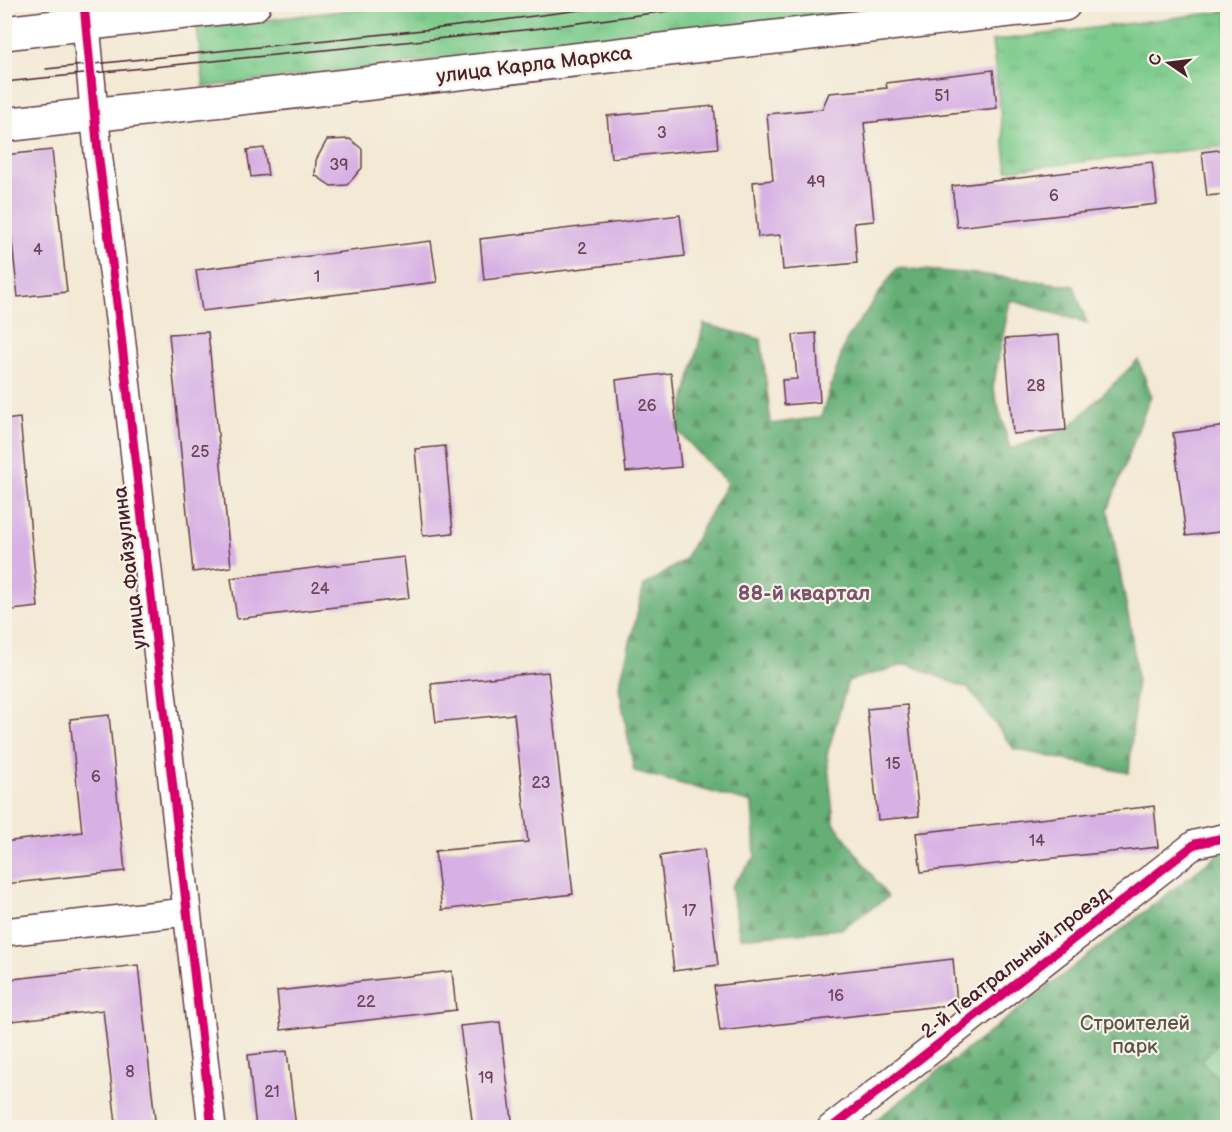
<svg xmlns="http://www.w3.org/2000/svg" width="1232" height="1132" font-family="'Balsamiq Sans',sans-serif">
	<defs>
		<pattern id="grass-tufts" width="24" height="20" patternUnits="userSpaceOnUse" patternTransform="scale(1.5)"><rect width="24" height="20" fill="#7ccb8b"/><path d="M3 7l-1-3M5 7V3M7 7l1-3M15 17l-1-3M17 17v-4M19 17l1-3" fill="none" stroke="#6dae78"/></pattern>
		<pattern id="forest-firs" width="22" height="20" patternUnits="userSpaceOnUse" patternTransform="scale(1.5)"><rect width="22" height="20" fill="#65af77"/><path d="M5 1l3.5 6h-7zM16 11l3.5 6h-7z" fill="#558e62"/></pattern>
	</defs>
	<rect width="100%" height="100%" fill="#f7f3e8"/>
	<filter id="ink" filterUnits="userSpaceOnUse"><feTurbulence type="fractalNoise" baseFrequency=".0167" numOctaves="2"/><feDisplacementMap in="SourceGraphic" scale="12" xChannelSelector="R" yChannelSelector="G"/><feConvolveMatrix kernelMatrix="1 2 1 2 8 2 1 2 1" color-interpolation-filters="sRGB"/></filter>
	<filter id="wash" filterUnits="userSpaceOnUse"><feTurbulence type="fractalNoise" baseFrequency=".008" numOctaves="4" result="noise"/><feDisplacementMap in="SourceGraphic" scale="24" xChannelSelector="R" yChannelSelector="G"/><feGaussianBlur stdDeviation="1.35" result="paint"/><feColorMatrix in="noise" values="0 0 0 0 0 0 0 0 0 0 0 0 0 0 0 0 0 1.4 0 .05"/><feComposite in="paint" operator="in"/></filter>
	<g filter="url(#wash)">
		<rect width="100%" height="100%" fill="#f3e9d4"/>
		<!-- grass -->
		<path fill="url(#grass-tufts)" stroke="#63755b" stroke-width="1.5" d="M401,4l519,1 -716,82 -7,-59z
			M1227,11v135l-220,24 -15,-129z"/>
		<!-- forest -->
		<path fill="url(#forest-firs)" stroke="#586751" stroke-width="1.5" d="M897,268l81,6 96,12 13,37 -77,-23 -17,87 17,62 56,-19 72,-70 13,35 -43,115 23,120 6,48 -8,95 -115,-24 -45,-60 -62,-25 -59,17 -21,74 7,68 54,74 -47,32 -101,9 -9,-51 24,-30 -3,-54 -118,-32 -15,-84 25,-101 40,-26 43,-77 -50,-53 27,-106 57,15 10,85 50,-7 25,-77z
			M1220,853h7v274l-361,1z"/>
		<!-- garden -->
		<path fill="#7ccb8b" stroke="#63755b" stroke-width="1.5" d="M1227,1036v52l-26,-28z"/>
		<g id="blocks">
			<!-- building -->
			<path fill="#d7b0e4" d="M993,70l4,38 -133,15 10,98 -20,2 3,40 -74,7 -3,-35 -22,2 -5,-55 20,-2 -6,-66 55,-5 7,-16 58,-5 -1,-5z
				M714,106l4,42 -107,10 -4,-42z
				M350,139l12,10v19l-15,17 -16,1 -16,-11 1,-15 11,-20z
				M264,148l4,27 -17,2 -4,-27z
				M1227,149v45l-20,2 -5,-44z
				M52,150l15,142 -49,5 -10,-92h-4v-50z
				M1152,162l5,42 -200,23 -5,-41z
				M680,215l5,41 -201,24 -4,-41z
				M431,241l6,41 -235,29 -6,-41z
				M208,332l23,235 -38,5 -24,-238z
				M816,333l4,69 -36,3 -2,-25 15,-1 -4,-44z
				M1059,335l7,95 -53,4 -8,-95z
				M671,373l10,94 -55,5 -10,-92z
				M20,418l18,189 -34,4v-191z
				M1227,426v105l-41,5 -13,-103z
				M445,446l8,87 -30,3 -8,-87z
				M404,557l5,41 -172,21 -6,-41z
				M548,672l25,222 -131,16 -7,-59 93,-9 -14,-128 -78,8 -5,-38z
				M907,705l12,111 -41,4 -11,-111z
				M109,715l16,156 -121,13v-42l78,-10 -12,-113z
				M1154,806l4,41 -237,25 -5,-39z
				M704,849l14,116 -44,6 -14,-115z
				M953,959l4,45 -237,27 -6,-45z
				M138,965l17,155 -39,4 -13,-114 -99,12v-42z
				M452,971l4,39 -175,20 -4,-39z
				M500,1022l13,106h-40l-13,-102z
				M287,1051l9,77h-40l-8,-73z"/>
		</g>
	</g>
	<g filter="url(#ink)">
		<use href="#blocks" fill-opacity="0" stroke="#633d44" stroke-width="1.5"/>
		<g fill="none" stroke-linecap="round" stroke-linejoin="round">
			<defs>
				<path id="minor" d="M84,4l14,148 22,175 92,801
					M4,932l182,-20
					M831,1128l364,-284 33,-7"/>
				<path id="major" d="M4,33l250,-29
					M4,125l1060,-121"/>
			</defs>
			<!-- minor casing -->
			<use href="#minor" stroke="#633d44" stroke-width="30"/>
			<!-- major casing -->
			<use href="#major" stroke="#633d44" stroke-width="36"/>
			<!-- minor -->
			<use href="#minor" stroke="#fff" stroke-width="27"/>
			<!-- major -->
			<use href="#major" stroke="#fff" stroke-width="33"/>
			<!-- tram -->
			<path stroke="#4a1f2b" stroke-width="1.5" d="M46,69l387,-40 194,-25
				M4,82l530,-53 186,-25"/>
			<defs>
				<path id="cycleway" d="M84,4l14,148 22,175 92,801
					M831,1128l364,-284 33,-7"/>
			</defs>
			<!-- cycleway casing -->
			<use href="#cycleway" stroke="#f7f3e8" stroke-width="13"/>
			<!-- cycleway -->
			<use href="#cycleway" stroke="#d6006c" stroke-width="9"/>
		</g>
	</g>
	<g text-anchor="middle" stroke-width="4.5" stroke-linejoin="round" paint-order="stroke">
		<!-- number labels -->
		<g font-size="16" fill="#6d4359">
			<text x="942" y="101">51</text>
			<text x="662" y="138">3</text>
			<text x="339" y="170">39</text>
			<text x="816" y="187">49</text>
			<text x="1054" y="201">6</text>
			<text x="582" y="254">2</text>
			<text x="38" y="255">4</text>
			<text x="317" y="282">1</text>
			<text x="1036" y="391">28</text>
			<text x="647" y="411">26</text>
			<text x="200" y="457">25</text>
			<text x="320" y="594">24</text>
			<text x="893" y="769">15</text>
			<text x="96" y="782">6</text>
			<text x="541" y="788">23</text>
			<text x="1037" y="846">14</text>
			<text x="689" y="916">17</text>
			<text x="836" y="1001">16</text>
			<text x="366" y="1007">22</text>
			<text x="130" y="1077">8</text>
			<text x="486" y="1083">19</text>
			<text x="272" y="1097">21</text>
		</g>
		<!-- street labels -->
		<g font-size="20" fill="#4a1f2b" stroke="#f7f3e8">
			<text transform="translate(534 64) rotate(-7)" y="7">улица Карла Маркса</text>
			<text transform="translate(129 568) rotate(-97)" y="7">улица Файзулина</text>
			<text transform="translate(1015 962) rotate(-38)" y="7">2-й Театральный проезд</text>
		</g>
		<!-- park labels -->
		<g font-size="20" fill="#595348" stroke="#f7f3e8">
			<text x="1135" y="1030">Строителей<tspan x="1135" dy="23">парк</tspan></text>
		</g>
		<!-- neighbourhood labels -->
		<g font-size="21" font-weight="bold" fill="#7b526c" stroke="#f7f3e8">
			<text x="804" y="600">88-й квартал</text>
		</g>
	</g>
	<!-- margin -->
	<rect width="1232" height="1132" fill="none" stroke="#f7f3e8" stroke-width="24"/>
	<!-- north arrow -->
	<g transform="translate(1169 63) rotate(284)" stroke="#f7f3e8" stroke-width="4.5" paint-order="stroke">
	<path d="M0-4.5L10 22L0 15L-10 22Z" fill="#4a1f2b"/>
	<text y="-9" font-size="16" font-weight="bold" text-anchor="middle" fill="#4a1f2b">С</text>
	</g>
</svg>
